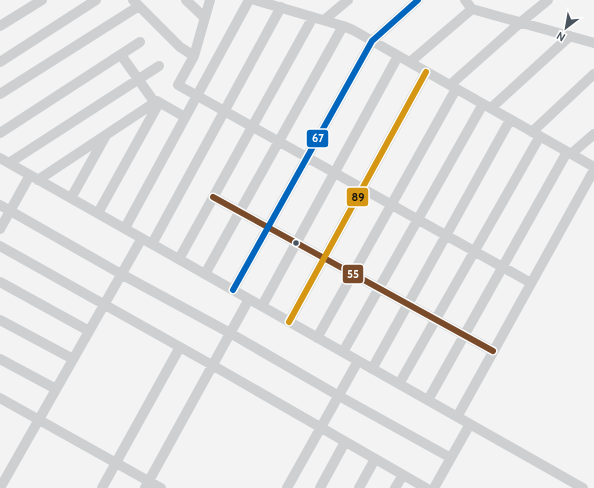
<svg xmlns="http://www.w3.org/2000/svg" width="594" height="488" font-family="Cabin,sans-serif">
	<rect width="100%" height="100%" fill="#f3f3f3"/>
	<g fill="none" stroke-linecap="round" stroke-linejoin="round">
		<!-- minor -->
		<path stroke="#cdcfd1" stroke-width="10" d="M133,0l47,47 14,9
			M186,0l19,18
			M210,0l-16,56 -16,29 353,198
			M255,0l88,26 10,4 241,137
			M465,0l7,9 122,34
			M324,20l24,-20
			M0,26l42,-26
			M121,55l34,48
			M0,62l96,-62
			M410,62l62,-53
			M450,85l71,-63 27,-22
			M0,94l139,-88
			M491,108l79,-72
			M532,132l62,-58
			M0,133l140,-91
			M571,154l23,-20
			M0,158l583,330
			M9,163l150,-97
			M38,180l119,-79 28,16
			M213,197l280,154
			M71,198l34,-61
			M0,205l121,69 109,59 109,63 112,62
			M98,213l61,-110
			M125,228l124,-228
			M0,229l30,-54
			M152,244l129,-237
			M0,246l212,119 214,123
			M179,259l134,-242
			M205,274l138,-248
			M0,282l89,49
			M233,290l139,-249 46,-41
			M262,306l136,-250
			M0,320l73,39
			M289,322l137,-250
			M317,338l139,-249
			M343,352l140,-248
			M0,359l56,30
			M372,369l138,-249
			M399,384l141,-248
			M0,398l161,90
			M428,400l139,-248
			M457,417l137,-247
			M0,488l142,-250
			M102,488l78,-141
			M145,488l104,-189
			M287,488l71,-127
			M320,488l25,-46
			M359,488l16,-29
			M395,488l8,-13
			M434,488l36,-64"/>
		<defs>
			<path id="bus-1" d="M213,197l280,154"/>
			<path id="bus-2" d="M233,290l139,-249 46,-41"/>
			<path id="bus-3" d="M289,322l137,-250"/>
		</defs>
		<!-- bus-1 casing -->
		<use href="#bus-1" stroke="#fff" stroke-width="9"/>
		<!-- bus-2 casing -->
		<use href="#bus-2" stroke="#fff" stroke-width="9"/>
		<!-- bus-3 casing -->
		<use href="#bus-3" stroke="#fff" stroke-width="9"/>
		<!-- bus-1 -->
		<use href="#bus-1" stroke="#7a4b2a" stroke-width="6"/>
		<!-- bus-2 -->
		<use href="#bus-2" stroke="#0065bd" stroke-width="6"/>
		<!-- bus-3 -->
		<use href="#bus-3" stroke="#d49613" stroke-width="6"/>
	</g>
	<!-- markers -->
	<circle fill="#4a545f" stroke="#fff" stroke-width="1.5" cx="296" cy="243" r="3.5"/>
	<g stroke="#fff" stroke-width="1.5">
		<rect x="306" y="129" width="23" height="19" rx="4" fill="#0065bd"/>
		<rect x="346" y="187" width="23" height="20" rx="4" fill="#d49613"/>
		<rect x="342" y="264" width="22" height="20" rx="4" fill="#7a4b2a"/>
	</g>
	<g font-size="11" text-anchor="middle" font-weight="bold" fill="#fff">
		<text x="318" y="142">67</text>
		<text x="353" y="278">55</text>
	</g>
	<g font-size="11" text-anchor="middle" font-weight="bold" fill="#111">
		<text x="358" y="201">89</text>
	</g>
	<!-- north arrow -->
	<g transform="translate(566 28) rotate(211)" stroke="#ffffff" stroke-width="3" paint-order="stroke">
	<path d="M0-3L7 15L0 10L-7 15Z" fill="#4a545f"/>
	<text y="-6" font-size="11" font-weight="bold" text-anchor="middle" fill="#4a545f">N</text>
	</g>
</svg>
